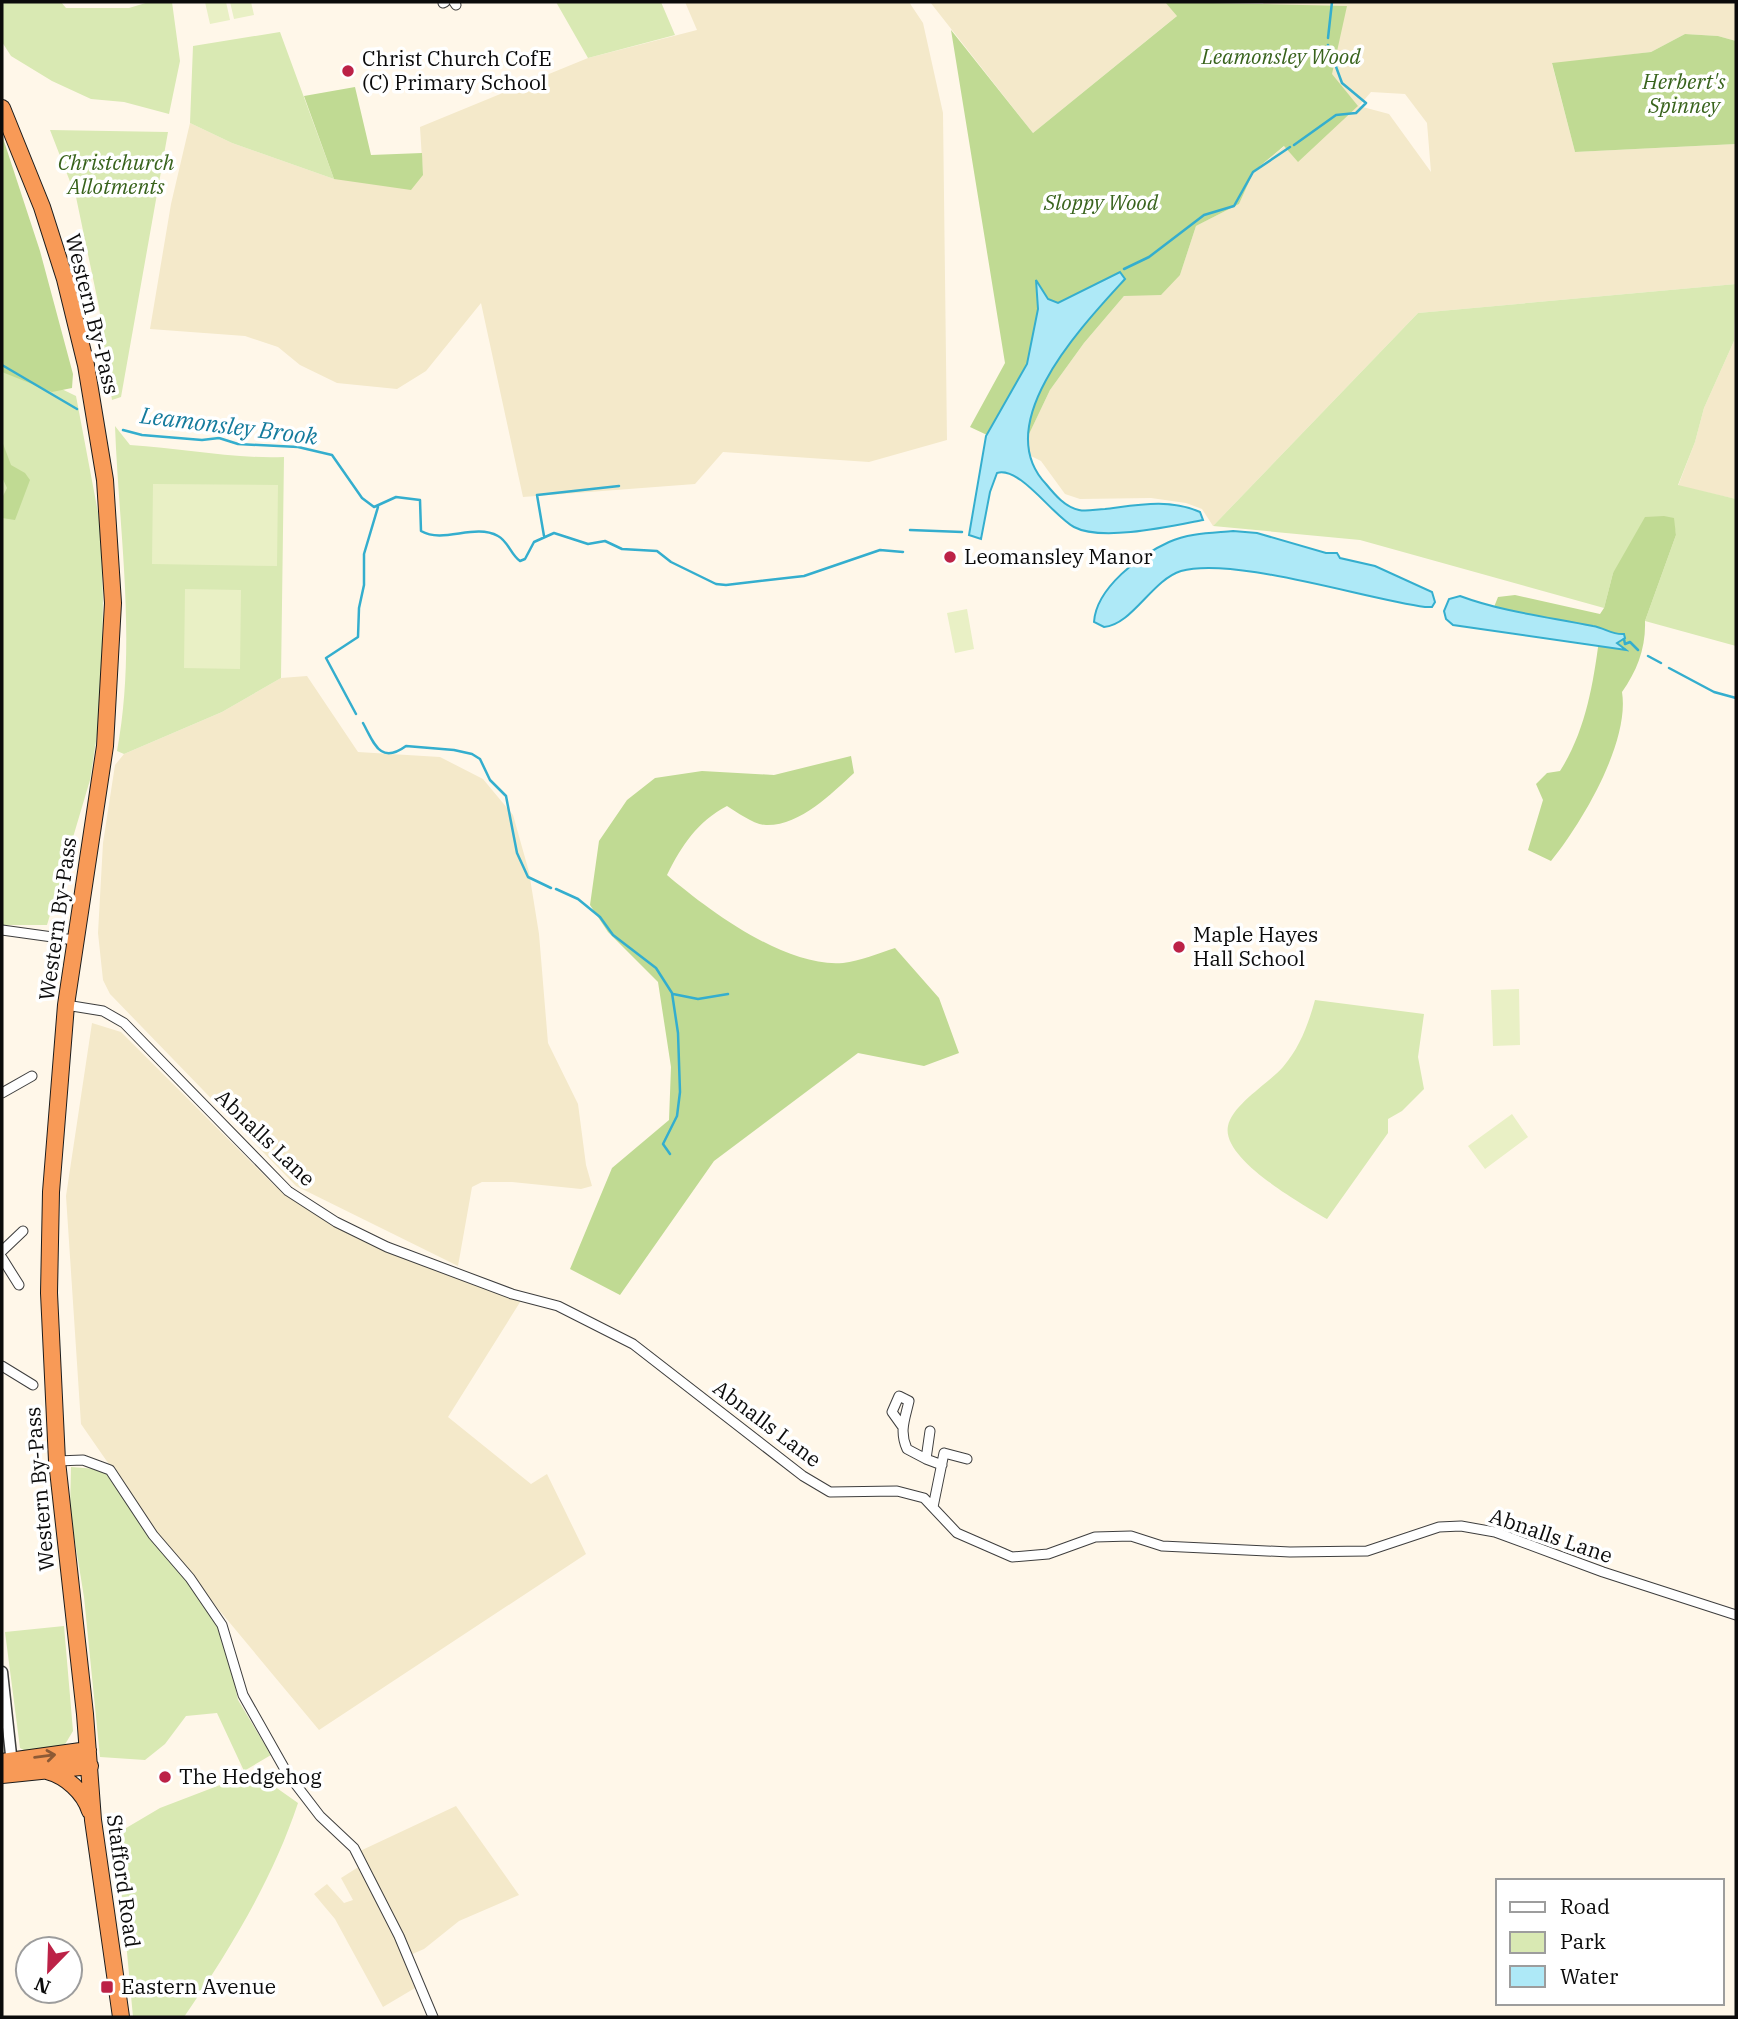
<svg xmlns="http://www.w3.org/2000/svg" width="1738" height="2019" font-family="'IBM Plex Serif',serif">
	<rect width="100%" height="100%" fill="#fff7e9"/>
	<!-- farmland -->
	<path fill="#f4e9ca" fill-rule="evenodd" d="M685,2h224l14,21 20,90 4,327 -78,22 -146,-10 -28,32 -172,13 -42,-194 -55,68 -29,18 -60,-6 -37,-18 -22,-18 -33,-11 -95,-7 21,-125 19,-81 42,20 102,36 89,-4 -3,-48 168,-69 109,-28z
		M930,2h235l13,13 -145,118z
		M1263,2h473v39l-18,-5 -33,-2 -34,18 -99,12 23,88 161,-8v140l-318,29 -205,213 -11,-17 -16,-6 -35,-5 -71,1 -15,-5 -24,-33 -20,-10 29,-61 34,-47 40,-47 56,-21 16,-49 43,-22 15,-33 31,-25 14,15zM1371,92l34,2 22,29 4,49 -42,-58 -30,-8z
		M1736,312v187l-58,-13 17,-44 9,-34 30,-67z
		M307,676l51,76 82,5 43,22 30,36 16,57 10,62 9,109 30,61 8,61 6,21 -11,3 -69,-7h-30l-10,5 -14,79 -162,-80 -186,-192 -7,-14 -5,-47 5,-90 12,-78 9,-11 98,-42 59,-34z
		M92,1023l29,9 154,154 101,56 146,57 -74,118 83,67 16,-10 39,80 -267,176 -179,-215 -16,-29 -43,-62 -15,-228z
		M456,1806l63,89 -60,26 -35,28 -21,9 12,30 -32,19 -48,-88 -21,-25 13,-10 17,19 9,-3 -12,-22 19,-12v-15z"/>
	<!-- green -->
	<path fill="#d9e9b3" d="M2,2h59l5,6h63l20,-6h23l8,59 -11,53 -45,-12 -33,-3 -39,-18 -41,-25 -9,-14z
		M556,2h105l14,33 -87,23z
		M280,32l54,147 -102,-36 -42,-20 3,-77z
		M50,130l118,2 -47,265 -9,3 -13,-93 -23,-110z
		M1736,284l-2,57 -30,67 -9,34 -17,43 58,14v147l-91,-25 31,-86 -3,-17 -60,55 -9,35 -244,-68 -147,-14 205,-213z
		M2,360l74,36 24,127 3,76 -2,110 -11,71 -43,145h-45z
		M115,426l15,19c52,3 102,14 154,12l-3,221 -59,34 -98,42 -7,-3c20,-108 2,-217 -2,-325z
		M1315,1000l109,14 -6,43 6,32 -22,22 -14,8v14l-61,86c-25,-15 -106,-60 -99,-93 5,-22 40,-42 55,-59 17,-20 25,-42 32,-67z
		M71,1467l39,3 112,155 16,75 33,55 -27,16 -27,-58 -31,3 -21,28 -20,16 -45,-3 -16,-160 -14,-86z
		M64,1626l9,105 -9,15 -34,7 -10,-5 -15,-116z
		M254,1772l44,31c-26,78 -68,146 -114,214h-51l-17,-183 44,-26z"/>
	<!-- forest -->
	<path fill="#c0da93" d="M1165,2l182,4 -15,68 26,32 -60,56 -14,-16 -30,25 -15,33 -43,22 -16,49 -19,20 -37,1 -40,47 -34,47 -29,61 -51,-24 35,-64 -54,-333 82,103 144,-117z
		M1685,34l33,2 18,5v103l-161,8 -23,-89 99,-11z
		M355,87l16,68 51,-2 1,22 -12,15 -77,-11 -30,-83z
		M2,135l38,116 33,123 -1,14 -20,4 -50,-20z
		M2,441l9,24 14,8 5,7 -15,40 -13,-2v-20l5,-10 -5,-11z
		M1664,516l10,2 2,17 -31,86c1,27 -8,50 -23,71 8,50 -40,131 -71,169l-23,-11 15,-50 -7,-16 11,-11 13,-2c25,-39 33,-85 39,-131l-105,-33 4,-10 17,-2 85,19 4,-6 9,-35 32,-56z
		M851,756l3,17c-23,21 -54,53 -88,52 -12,0 -29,-13 -39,-19 -30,16 -45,39 -60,69 41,35 119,93 176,88 17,-2 36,-10 52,-15l44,50 20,55 -35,13 -66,-13 -144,108 -94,134 -50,-26 42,-101 57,-48 2,-53 -13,-85 -50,-50 -18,-27 9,-64 28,-41 28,-22 47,-7 72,4z"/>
	<!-- pitch -->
	<path fill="#e9f0c5" d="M205,2h21l4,18 -20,4z
		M230,2h21l3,13 -20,4z
		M153,484l125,1 -1,81 -125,-2z
		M185,589l56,1 -1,79 -56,-1z
		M967,609l7,40 -19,4 -8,-40z
		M1519,989l1,56 -27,1 -2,-56z
		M1512,1114l16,23 -43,32 -17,-23z"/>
	<!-- water -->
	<path fill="#aee9f7" stroke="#34aece" stroke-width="2" d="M1120,272l5,7c-40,44 -137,144 -79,205 9,11 19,23 33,26 8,2 18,-1 26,-1 32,-4 64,-11 95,3l3,8c-31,6 -101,22 -129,7 -22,-12 -54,-61 -77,-54l-7,19 -9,47 -12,-4 17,-99 41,-72 11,-55 -2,-29 12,19 10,4z
		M1233,531l24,2 69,20h11l3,5 35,8 57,26 3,10 -3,5h-7c-60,-8 -192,-51 -244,-36 -29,9 -49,54 -77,56l-10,-5c2,-34 46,-67 75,-80 20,-9 43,-9 64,-11z
		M1460,596c43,16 89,21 133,30 12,2 19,9 31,8l1,4 -8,5 9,7 -173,-25 -7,-6 -2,-8 5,-12z"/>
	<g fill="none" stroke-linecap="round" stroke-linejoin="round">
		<!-- stream -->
		<path stroke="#34aece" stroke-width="2.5" d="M1328,38l4,-36
			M1294,145l42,-30 20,-2 10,-10 -24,-20 -14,-38
			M1124,269l25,-12 55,-42 30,-9 19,-34 37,-25
			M2,365l75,44
			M123,430l19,5 60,5 17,-2 19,6 60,3 34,8 30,43 12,9 22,-10 24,3 1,31c23,13 53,-8 77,5 10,5 13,19 22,25l5,-2 9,-17 20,-9 34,11 17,-3 17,8 35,2 14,11 45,22 10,1 78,-9 76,-26 23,2
			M910,530l52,2
			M544,536l-7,-41 82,-9
			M1624,639l1,5 5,-2 8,8
			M1648,656l13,7
			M1669,668l45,24 22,6
			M356,714l-30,-56 32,-21 1,-29 5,-23v-31l14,-47
			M363,723c11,20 17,42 43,23l48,4 18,4 8,5 10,21 16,16 11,57 11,24 23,11
			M556,889l22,10 22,18 13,18 43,33 16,25 6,40 2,59 -3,24 -14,28 7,10
			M673,994l25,5 30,-5"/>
		<defs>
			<path id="minor" d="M454,2l2,3
				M443,3l2,-1
				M2,930l72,10
				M66,1005l37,6 21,12 164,168 48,31 51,25 125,47 46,12 75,38 170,132 27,16 67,-1 27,7 33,35 55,24 36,-3 47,-17 36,-1 31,10 128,6 77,-1 72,-24 22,-1 34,6 108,40 133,43
				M2,1093l30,-17
				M2,1251l21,-20
				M2,1258l17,27
				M2,1366l31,19
				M902,1426l-10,-14 7,-16 10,5c-4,18 -10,30 -2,48l19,10
				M930,1431l-4,28 16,6
				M57,1461l26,-1 27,10 43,65 37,43 32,47 21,70 44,78 33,43 34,32 45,88 34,81
				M933,1507l11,-54 23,6"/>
			<path id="tertiary" d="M2,1672l10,92"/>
			<path id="trunk" d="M2,108l40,99 23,72 21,86 19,115 8,123 -8,143 -39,259 -15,187 -2,101 8,168 28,253 8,106 28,197
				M2,1762l86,-12
				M47,1771c19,5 37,21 43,40
				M2,1775l88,-9"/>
		</defs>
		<!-- minor casing -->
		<use href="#minor" stroke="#3e3e3e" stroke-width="11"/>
		<!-- tertiary casing -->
		<use href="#tertiary" stroke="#3e3e3e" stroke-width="13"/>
		<!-- trunk casing -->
		<use href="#trunk" stroke="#1c1c1c" stroke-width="18"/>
		<!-- minor -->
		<use href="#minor" stroke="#fff" stroke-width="9"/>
		<!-- tertiary -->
		<use href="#tertiary" stroke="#fff" stroke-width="10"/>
		<!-- trunk -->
		<use href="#trunk" stroke="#f89a57" stroke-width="16"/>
	</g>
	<!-- one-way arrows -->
	<defs><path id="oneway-shaft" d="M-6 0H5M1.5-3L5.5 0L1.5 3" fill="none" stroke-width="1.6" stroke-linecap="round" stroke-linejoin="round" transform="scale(1.75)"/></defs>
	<use stroke="#8d5a35" href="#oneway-shaft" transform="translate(45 1756) rotate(-7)"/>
	<!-- markers -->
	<g fill="#bc2247" stroke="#fff" stroke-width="2.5">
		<circle cx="348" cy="71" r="7"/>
		<circle cx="950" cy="557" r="7"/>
		<circle cx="1179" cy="947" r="7"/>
		<circle cx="165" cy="1777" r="7"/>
		<rect x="100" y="1980" width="14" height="14" rx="3.5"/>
	</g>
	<g text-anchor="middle" stroke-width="7" stroke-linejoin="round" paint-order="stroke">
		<!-- park labels -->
		<g font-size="21" font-style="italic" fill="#38631c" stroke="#fff">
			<text x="1281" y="64">Leamonsley Wood</text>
			<text x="1684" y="89">Herbert's<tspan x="1684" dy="24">Spinney</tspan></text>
			<text x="116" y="170">Christchurch<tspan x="116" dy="24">Allotments</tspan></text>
			<text x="1101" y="210">Sloppy Wood</text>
		</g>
		<!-- poi labels -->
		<g font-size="21" fill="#0b0b0b" stroke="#fff" text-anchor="start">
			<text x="362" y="66">Christ Church CofE<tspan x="362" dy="24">(C) Primary School</tspan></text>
			<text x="964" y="564">Leomansley Manor</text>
			<text x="1193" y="942">Maple Hayes<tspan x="1193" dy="24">Hall School</tspan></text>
			<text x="179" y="1784">The Hedgehog</text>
			<text x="121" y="1994">Eastern Avenue</text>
		</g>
		<!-- street labels -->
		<g font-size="21" fill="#0b0b0b" stroke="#fff">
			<text transform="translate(92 314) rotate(76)" y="7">Western By-Pass</text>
			<text transform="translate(58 919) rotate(-82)" y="7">Western By-Pass</text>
			<text transform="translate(265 1138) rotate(44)" y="7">Abnalls Lane</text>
			<text transform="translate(767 1424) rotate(37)" y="7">Abnalls Lane</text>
			<text transform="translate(40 1489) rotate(-95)" y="7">Western By-Pass</text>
			<text transform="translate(1551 1536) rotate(19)" y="7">Abnalls Lane</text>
			<text transform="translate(123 1881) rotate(82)" y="7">Stafford Road</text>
		</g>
		<!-- water labels -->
		<g font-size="23" font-style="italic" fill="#147b9d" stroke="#fff">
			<text transform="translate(229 426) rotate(7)" y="8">Leamonsley Brook</text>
		</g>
	</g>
	<!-- border -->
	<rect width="1738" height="2019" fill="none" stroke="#0b0b0b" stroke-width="7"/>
	<!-- legend -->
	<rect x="1496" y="1879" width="228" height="126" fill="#ffffff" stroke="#9d9d9d" stroke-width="2"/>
	<rect x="1510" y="1902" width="35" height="10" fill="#ffffff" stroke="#9d9d9d" stroke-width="2"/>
	<text x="1560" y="1914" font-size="21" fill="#0b0b0b">Road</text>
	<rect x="1510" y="1932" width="35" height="21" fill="#d9e9b3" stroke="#9d9d9d" stroke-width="2"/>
	<text x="1560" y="1949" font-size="21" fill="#0b0b0b">Park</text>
	<rect x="1510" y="1966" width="35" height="21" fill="#aee9f7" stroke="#9d9d9d" stroke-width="2"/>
	<text x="1560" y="1984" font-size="21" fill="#0b0b0b">Water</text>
	<!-- north arrow -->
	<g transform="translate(49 1970) rotate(203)"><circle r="33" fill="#ffffff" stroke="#9d9d9d" stroke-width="2"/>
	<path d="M0-5L12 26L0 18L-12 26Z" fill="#bc2247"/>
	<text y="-10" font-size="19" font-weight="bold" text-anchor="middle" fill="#0b0b0b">N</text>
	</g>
</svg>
